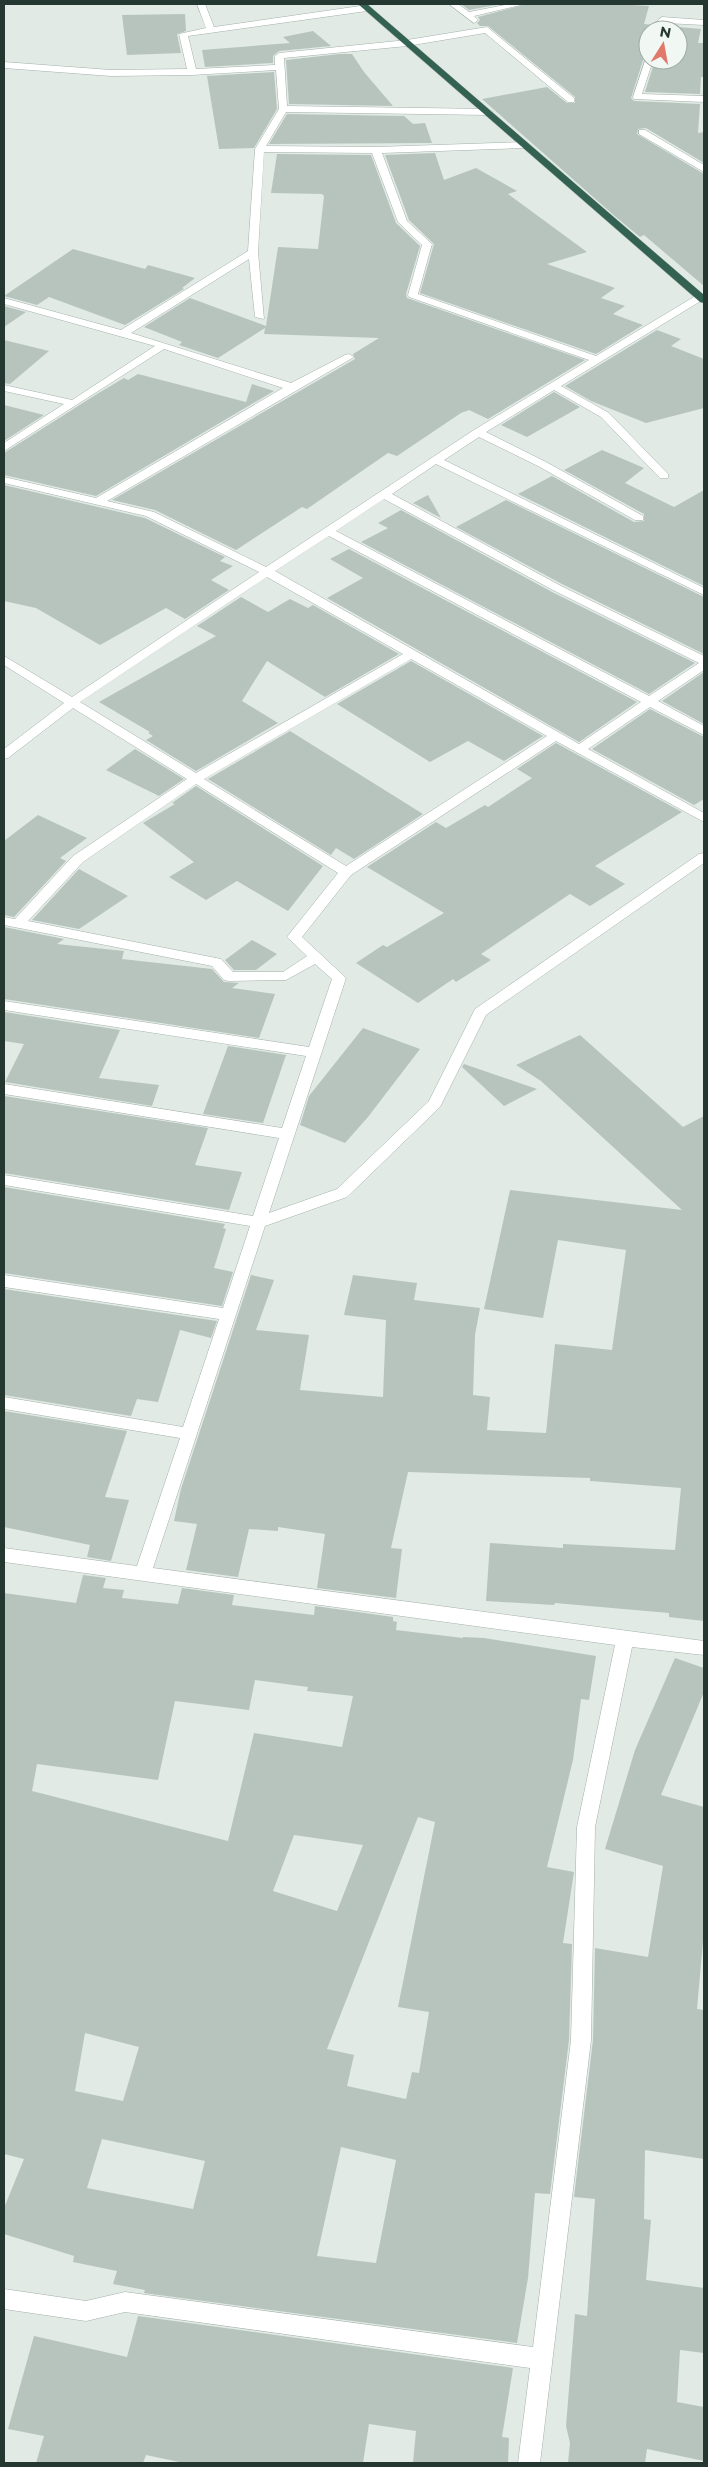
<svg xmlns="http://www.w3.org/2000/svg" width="708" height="2467" font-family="Montserrat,sans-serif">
	<rect width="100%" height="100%" fill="#e1eae5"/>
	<!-- building -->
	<path fill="#b7c4be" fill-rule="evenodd" d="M461,4h40l-32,6z
		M527,4h88l34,2 -5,18 10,1 -2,5h-4v27h-4l-13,41 3,3 66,3 -2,29 6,-1v31l-58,-35 -8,1 -1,5 67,40v112l-60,-51 -4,2 -23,-19 -135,-119 65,-12 20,16h8v-6l-87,-71h-8l-3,-3 3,-3 -2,-3z
		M185,14l1,17 -9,3 4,19 -54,2 -5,-40z
		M666,26l35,3 -3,14h6v34h-3l-1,17 -55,-2 10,-32h23v-30h-14z
		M313,31l18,15 -52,5 -6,5v7l-68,4 -3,-17 88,-7 -7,-6z
		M340,54h12l12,18 29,34 -104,-2 -3,-44z
		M274,72l3,37 -23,39 -35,1 -12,-73z
		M287,114l117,2 9,8 12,-1 7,20 -163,1z
		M435,153l9,27 32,-12 41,23 -9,3 79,58 -40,12 68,24 -14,10 24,8 -12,8 30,11 -47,29 -176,-61 14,-49 -25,-24 -24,-65z
		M277,154l94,1 25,68 24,23 -14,48 1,4 178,62 -97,59 -19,-9 -8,3 -64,43 -9,-3 -81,56 -5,-2 -66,43 -81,-40 -43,-10 243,-141 -2,-5 26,-16 -115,-4 1,-6 -47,30 -39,-13 3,-3 -38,-15 46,-29 76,28 12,-79 40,2 6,-53 -2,-2 -51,-1z
		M73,249l72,20 3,-4 47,13 -13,10 2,1 -59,36 -76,-28 -12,8 -33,-9z
		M4,306l22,6 -22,15z
		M657,330l24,9 -10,7 33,13v49l-58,15 -55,-22 -26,-15z
		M4,340l45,11 -39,33 -6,-1z
		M138,374l108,28 6,-18 22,7 -178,105 -92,-21v-22l93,-59 27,-16 4,2z
		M554,392l26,15 -53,30 -26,-12z
		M4,405l40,10 -40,26z
		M602,450l42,18 -19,15 49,24 30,-17v96l-186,-92 34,-18 82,46 10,-1v-7l-80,-44z
		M4,485l141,33 80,39 -5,4 13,5 -22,14 18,10 -44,29 -19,-11 -66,37 -64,-37 -32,-7z
		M428,495l13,23 -28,-15z
		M506,500l198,97v57l-142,-70 -106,-57z
		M401,510l151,82 143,71 -46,31 -288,-152 27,-14 -10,-5z
		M349,549l288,153 -58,40 -252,-144 36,-20 -33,-19z
		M241,597l27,15 22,-13 18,9 5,-3 86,49 -74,43 -58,-36 -25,40 36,22 -82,48 -50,-31 7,-4 -5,-3 2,-1 -51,-30 117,-66 -19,-10z
		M411,661l132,75 -39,25 -36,-20 -38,21 -93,-58z
		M704,672v52l-42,-23z
		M650,709l54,28v62l-10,6 -102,-56z
		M290,731l133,83 -69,45 -18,-11 -5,7 -123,-76z
		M556,743l126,69 -87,54 30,18 -35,22 -20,-12 -89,60 10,6 -35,22 -3,-3 -35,24 -62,-40 27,-18 4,2 57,-34 -77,-46 69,-45 10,6 39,-23 3,2 44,-29 -15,-9z
		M135,749l49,30 -25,17 -53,-26z
		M196,786l127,80 -35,45 -51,-30 -31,19 -37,-23 25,-15 -51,-39 32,-19 -3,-1z
		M38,815l49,23 -27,20 6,3 -52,56 -10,-2v-74z
		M79,869l49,27 -49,33 -47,-9z
		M4,927l60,12 -7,5 67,7 -2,8 90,10 12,13 15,1 -7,5 43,6 -16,44 -255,-39z
		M252,940l25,14 -21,16h-22l-9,-10z
		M4,1012l116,18 -21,48 60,7 -7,21 -147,-24 19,-38 -20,-3z
		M363,1028l57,21 -52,68 -23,26 -45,-18 9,-29z
		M580,1035l103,92 21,-11v505l-35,-4v-4l-114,-10 -1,2 -68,-4 4,-58 73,5v-4l112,6 6,-62 -91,-7v-3l-182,-6 -17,76 11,1 -6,49 -79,-10 8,-54 -47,-7v4l-29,-2 -11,48 -52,-7 11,-46 -23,-3 7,-32 70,-214 23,5 -18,50 53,5 -9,55 83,7 3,-77 -42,-5 9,-40 64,8 -3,17 66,8 -5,27 -2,60 17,2 -3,33 59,3 9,-89 57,6 14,-100 -68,-10 -15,78 -59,-9 26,-119 172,20 -141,-129 -25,-16z
		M228,1046l58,9 -23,68 -60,-9z
		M464,1064l73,25 -33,17 -42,-39z
		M4,1096l204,32 -13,37 47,7 -13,38 -225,-37z
		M4,1187l221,37 -2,4 3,1 -12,39 19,4 -11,34 -218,-33z
		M4,1289l213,32 -6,17 -31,-8 -22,72 -21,-3 -6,17 -127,-21z
		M4,1411l123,20 -22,66 24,3 -18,61 -24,-4 3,-12 -86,-18z
		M83,1575l23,3 -3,10 21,2 -2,8 56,6 4,-16 52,7 -2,10 82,10 1,-9 78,11v4l4,1 -1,8 67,8v-1l21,1 112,18 -7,44 -8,-1 -8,61 -26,107 27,5 -11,71 9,1 -3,96 -19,154 -15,-1 -7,85 -11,65 -373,-50 1,-3 -32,-6 4,-13 -44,-9 1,-6 -70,-22v-26l20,-49 -20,-5v-561l72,10zM255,1680l53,7 -1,4 46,5 -11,51 -88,-14 -26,108 -196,-50 5,-27 121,16 17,-79 74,9zM418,1817l17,5 -37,185 31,5 -10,61 -7,-1 -6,27 -59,-13 7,-31 -27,-6zM294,1835l69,10 -26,66 -64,-20zM85,2033l54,14 -16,54 -48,-10zM102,2139l103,22 -12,48 -106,-21zM341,2147l55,13 -20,103 -59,-7z
		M675,1658l29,10v24l-43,103 43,12v123l-7,79 7,1v149l-59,-9 -1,69 7,1 -5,60 58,8v65l-24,-3 -3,52 27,5v54l-57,-12 -2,14h-77l2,-20 -4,-17 9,-112 12,2 8,-117 -21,-2 19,-157 2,-92 53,9 15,-91 -58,-17 30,-99z
		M138,2316l375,52 -11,69 7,1 -1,25h-95l3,-32 -47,-7 -6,39h-179l-38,-8 -3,8h-107l8,-27 -36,-7 26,-93 93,21z"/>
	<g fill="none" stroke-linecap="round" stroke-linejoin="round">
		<defs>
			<path id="minor" d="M197,4h8l9,23 153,-22 4,3 -4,3 -179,25 8,33 79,-4v-9l4,-3 128,-13 80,-13 87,71v4h-6l-83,-69 -78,13 -123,12 3,48 201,3 5,3 -5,3 -202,-3 -20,34 110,1 149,-5 5,3 -5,3 -143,5 25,68 25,23 -14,50 178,62 101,-61h7v4l-143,87 48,27 59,61v4h-8l-59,-61 -47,-27 -68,42 60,30 97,54v4h-8l-97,-54 -59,-29 -35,23 260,128v7l-268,-131 -44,30 169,92 143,70v14l-46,31 46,25v9l-54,-28 -62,42 116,64v9l-148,-81 -205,134 -49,62 44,41 -77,235 68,-24 92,-88 46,-92 224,-155 5,-1v10l-218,152 -46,92 -93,90 -82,29 -112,342 551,73v14l-72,-8 -37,180 -4,213 -51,423h-22l12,-95 -405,-56 -39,9 -82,-12v-20l82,12 39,-9 408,55 38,-307 6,-213 38,-182 -611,-83v-14l133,18 43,-128 -176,-29v-12l179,30 36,-108 -215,-32v-12l219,33 27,-82 -246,-41v-10l249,41 26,-78 -275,-44v-10l278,44 24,-72 -302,-46v-9l305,46 23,-68 -17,-15 -29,16 -57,1 -5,-1 -12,-14 -208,-41v-8l11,2 58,-63 114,-77 -114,-71 -65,50 -4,1v-10l60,-46 -60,-38v-9l68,41 187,-125 -113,-56 -142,-33v-6l92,21 187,-110 -119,-39 -160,102v-8l60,-39 -60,-13v-6l68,15 83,-54 -151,-42v-6l117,32 127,-79 7,-102 24,-40 -3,-39 -84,5 -81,1 -107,-8v-6l107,8 76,-1 -8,-35 27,-6zM264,152l108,1 26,69 24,23 -14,50 1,2 180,63 -115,70 -208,137 -112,-55 -47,-11 247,-144 -5,-3 -4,1 -54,28 -160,-50 118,-74 6,58 9,2 -6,-67zM384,499l169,91 146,73 -50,33 -313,-165zM329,536l312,166 -62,42 -304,-173zM267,577l136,77 -207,119 -116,-71zM411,659l136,77 -201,130 -142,-87zM196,784l142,89 -51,64 20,19 -24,16h-50l-12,-13 -5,-1 -188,-37 55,-59z
				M449,4h9l11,8 41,-8h15l-51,12 4,4 -4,3z
				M662,17l42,3v5l-39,-2 -3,7h-8l4,-10z
				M646,58l7,2 -11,34 62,2v6l-70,-3 -1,-2z
				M639,130h6l59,35v7l-65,-38z"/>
			<path id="highway" d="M358,4h9l337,291v8l-4,-1z"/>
		</defs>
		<!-- minor casing -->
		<use href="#minor" stroke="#a5b1ab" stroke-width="1"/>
		<!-- highway casing -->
		<use href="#highway" stroke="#c2c7c5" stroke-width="1"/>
		<!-- minor -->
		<use href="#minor" fill="#fff" fill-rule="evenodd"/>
		<!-- highway -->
		<use href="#highway" fill="#336152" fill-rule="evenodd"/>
	</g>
	<!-- border -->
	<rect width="708" height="2467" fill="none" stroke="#243831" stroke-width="10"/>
	<!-- north arrow -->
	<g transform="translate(663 45) rotate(11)"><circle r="24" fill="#f1f7f3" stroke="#9faba5"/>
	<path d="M0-4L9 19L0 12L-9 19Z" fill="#e17869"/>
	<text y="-8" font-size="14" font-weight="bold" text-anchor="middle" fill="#243831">N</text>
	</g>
</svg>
